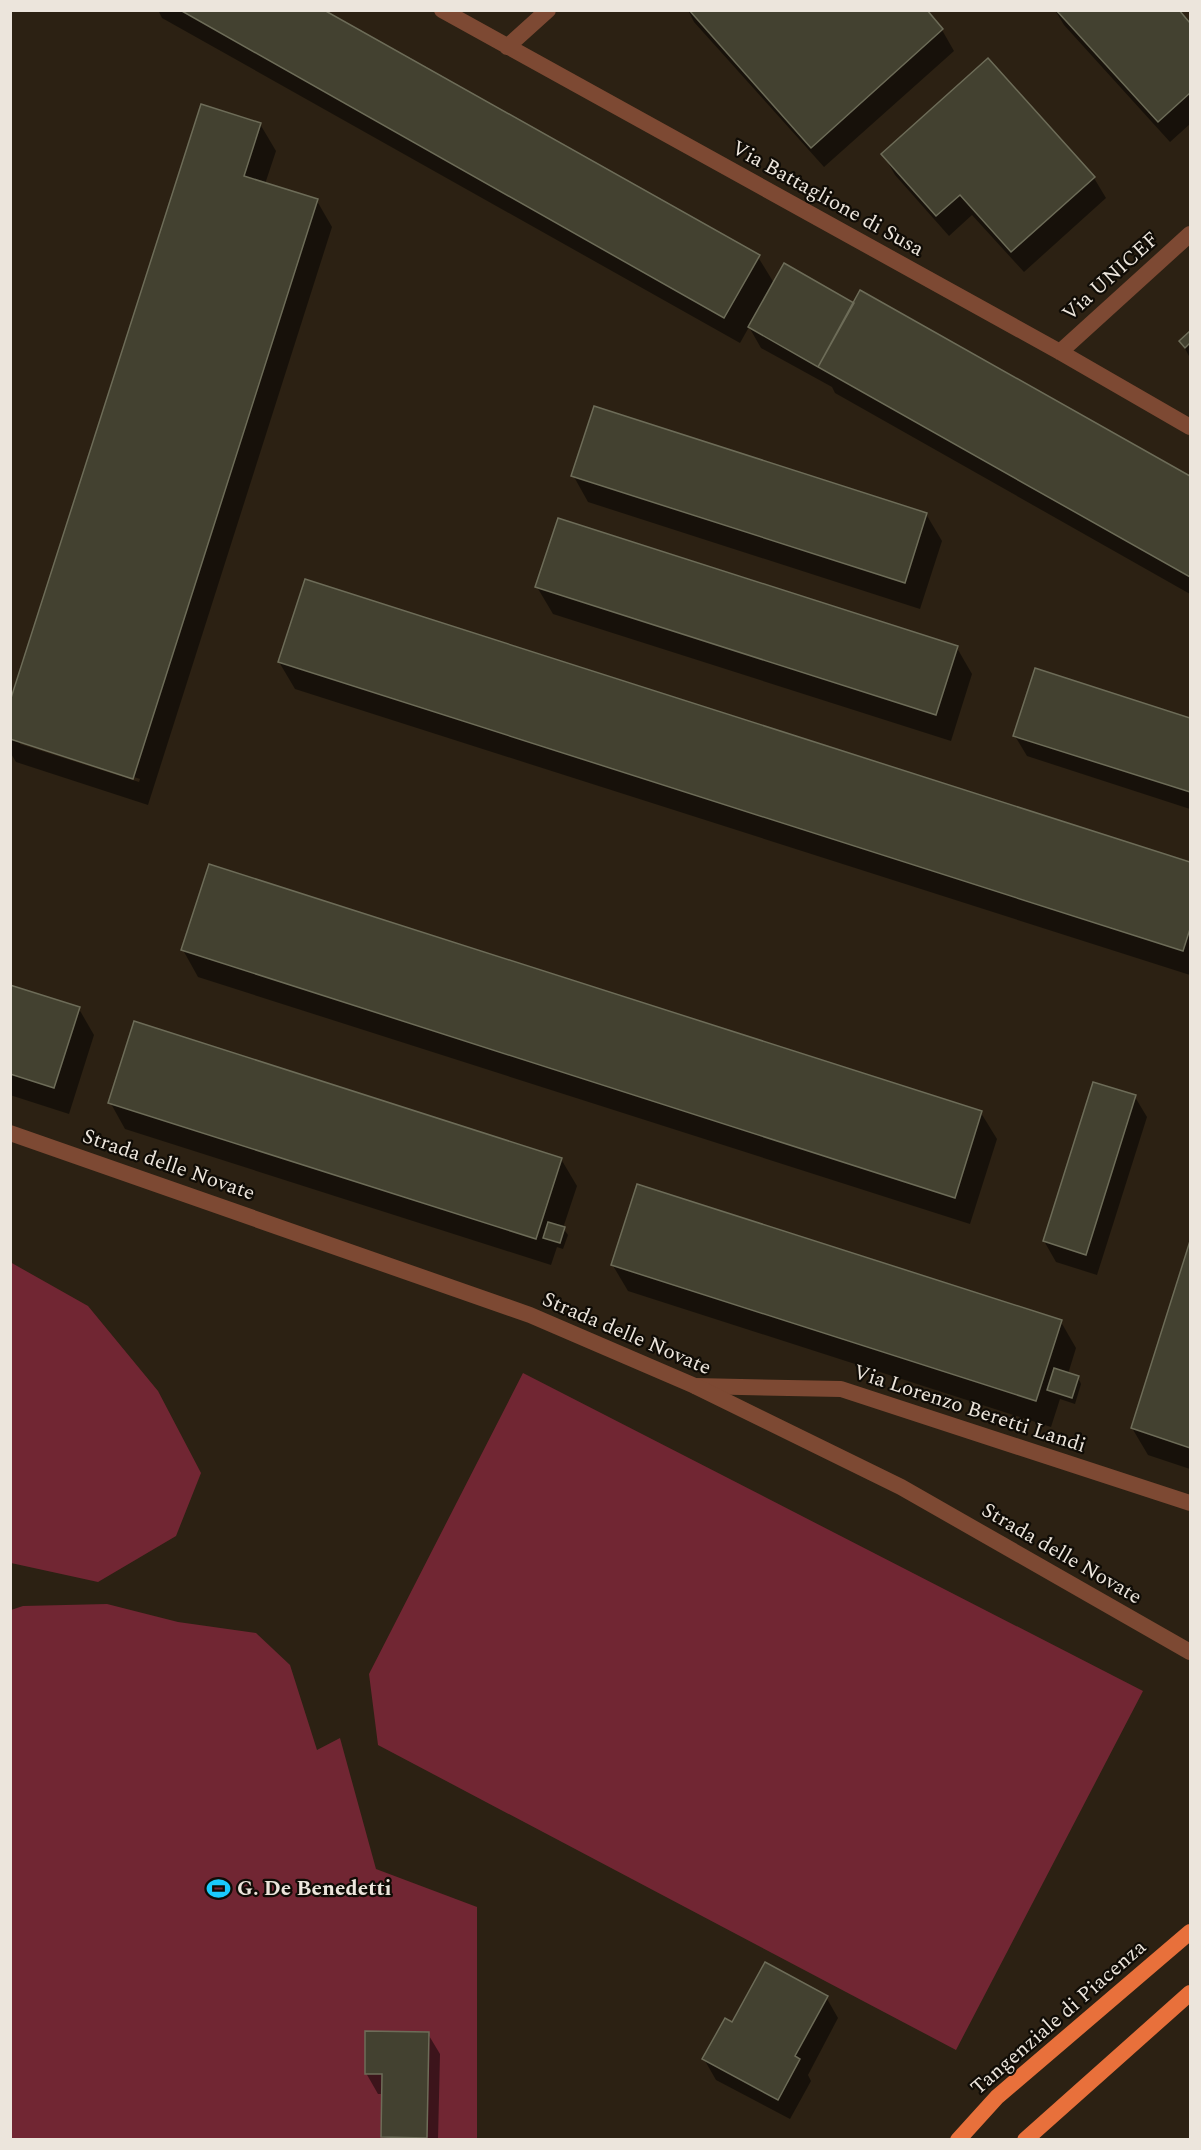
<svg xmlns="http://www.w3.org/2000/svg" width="1201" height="2150" font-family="Spectral,serif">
	<rect width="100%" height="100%" fill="#2c2113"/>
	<!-- green -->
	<path fill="#712633" d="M10,1262l78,44 70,85 43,82 -25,63 -78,46 -87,-19z
		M523,1373l620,318 -187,359 -578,-305 -9,-71z
		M107,1604l71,18 78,11 34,32 27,85 23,-12 36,131 101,38v232l-466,1v-530l12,-4z"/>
	<!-- shadow -->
	<path fill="#0007" fill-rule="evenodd" d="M158,10h163l437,247 16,26 80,21 7,-11 329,185v116l-355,-201 -3,-6 -71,-39 -12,-21 -9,16 -578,-325z
		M688,10h237l17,20 12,21 -130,116 -130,-145z
		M1055,10h122l13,15v99l-20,18 -106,-117z
		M260,124l16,27 -11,33 52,17 15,26 -184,578 -132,-43 -6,-10v-47zM20,741l120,38 -1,3 -119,-38z
		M883,154l211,24 12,20 -82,74 -52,-57 -23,21 -54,-61z
		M1190,333v25l-9,-17z
		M573,475l353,39 16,27 -22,68 -332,-107z
		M306,580l884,283v112l-895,-286 -16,-27z
		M537,587l420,61 15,26 -21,67 -398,-127z
		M1036,670l154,50v89l-163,-53 -12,-20z
		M183,950l798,163 16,26 -27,85 -772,-247z
		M10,987l69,22 15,26 -25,79 -59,-19z
		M1135,1097l12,20 -50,158 -41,-13 -12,-21z
		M110,1102l451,57 16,27 -14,42 5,7 -5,14 -6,-2 -6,18 -426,-136z
		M1190,1246v223l-42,-14 -16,-27z
		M612,1264l449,58 15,26 -8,26 10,3 3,7 -6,20 -15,-5 -9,28 -423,-136z
		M826,1997l12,21 -30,57 3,6 -21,38 -74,-39 -12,-21z
		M428,2034l12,20 -2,86h-54l-2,-4 1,-42h-5l-12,-21z"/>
	<!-- building -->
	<path fill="#434130" stroke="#6d6c58" stroke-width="1.5" d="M180,10h144l436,245 -36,63z
		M689,10h238l16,19 -132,119z
		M1056,10h123l11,13v70l-32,29z
		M988,58l107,119 -84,75 -51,-57 -24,21 -55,-62z
		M201,104l60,19 -17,53 74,23 -185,580 -123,-40v-38z
		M784,263l70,40 -36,64 -70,-40z
		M860,290l330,186v101l-372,-210z
		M1190,331v12l-5,5 -6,-7z
		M594,406l333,107 -22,70 -334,-107z
		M558,518l400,128 -22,69 -401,-128z
		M305,579l885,283v67l-7,22 -905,-289z
		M1035,668l155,50v74l-177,-56z
		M209,864l773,247 -27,87 -774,-248z
		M10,985l70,22 -26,81 -44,-14z
		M134,1021l428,137 -26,81 -428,-136z
		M1093,1082l43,13 -50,160 -43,-14z
		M637,1184l425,136 -26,81 -425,-136z
		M548,1222l17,5 -5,16 -17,-5z
		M1190,1241v207l-59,-20z
		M1054,1368l25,8 -7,22 -25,-8z
		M765,1962l63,34 -33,60 5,3 -22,41 -76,-41 23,-41 7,4z
		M365,2031l64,1 -2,106 -46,-1 1,-63h-17z"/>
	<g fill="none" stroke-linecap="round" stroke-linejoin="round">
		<!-- minor -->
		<path stroke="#7d4933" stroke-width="16" d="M442,10l618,342 130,75
			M507,47l41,-37
			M1060,352l130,-118
			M695,1386l146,3 349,114"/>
		<!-- tertiary -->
		<path stroke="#7d4933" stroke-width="16" d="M10,1133l520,182 165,71 206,101 289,165"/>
		<!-- trunk -->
		<path stroke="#e8703b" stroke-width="16" d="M958,2140l39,-43 193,-165
			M1025,2140l165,-147"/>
	</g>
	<!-- icons -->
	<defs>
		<symbol id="stadium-bare" viewBox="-9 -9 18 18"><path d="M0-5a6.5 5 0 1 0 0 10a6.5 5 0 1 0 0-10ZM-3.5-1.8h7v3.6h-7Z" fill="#1acafc" stroke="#100c06" stroke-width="2.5" paint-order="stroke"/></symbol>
	</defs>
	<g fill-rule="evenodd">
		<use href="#stadium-bare" x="202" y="1872" width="33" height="33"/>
	</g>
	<g text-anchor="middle" stroke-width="4.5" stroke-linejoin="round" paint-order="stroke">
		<!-- street labels -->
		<g font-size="21" fill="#ece5dc" stroke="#100c06">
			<text transform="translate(828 198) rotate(29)" y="7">Via Battaglione di Susa</text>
			<text transform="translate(1110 276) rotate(-42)" y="7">Via UNICEF</text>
			<text transform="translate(169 1164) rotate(19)" y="7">Strada delle Novate</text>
			<text transform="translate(627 1333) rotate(23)" y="7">Strada delle Novate</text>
			<text transform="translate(970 1408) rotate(18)" y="7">Via Lorenzo Beretti Landi</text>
			<text transform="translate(1062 1553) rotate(30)" y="7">Strada delle Novate</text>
			<text transform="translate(1058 2017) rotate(-41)" y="7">Tangenziale di Piacenza</text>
		</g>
		<!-- poi labels -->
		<g font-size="21" font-weight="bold" fill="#ece5dc" stroke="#100c06" text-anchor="start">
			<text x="237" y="1895">G. De Benedetti</text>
		</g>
	</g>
	<!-- border -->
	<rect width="1201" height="2150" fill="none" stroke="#ece5dc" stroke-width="24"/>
</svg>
